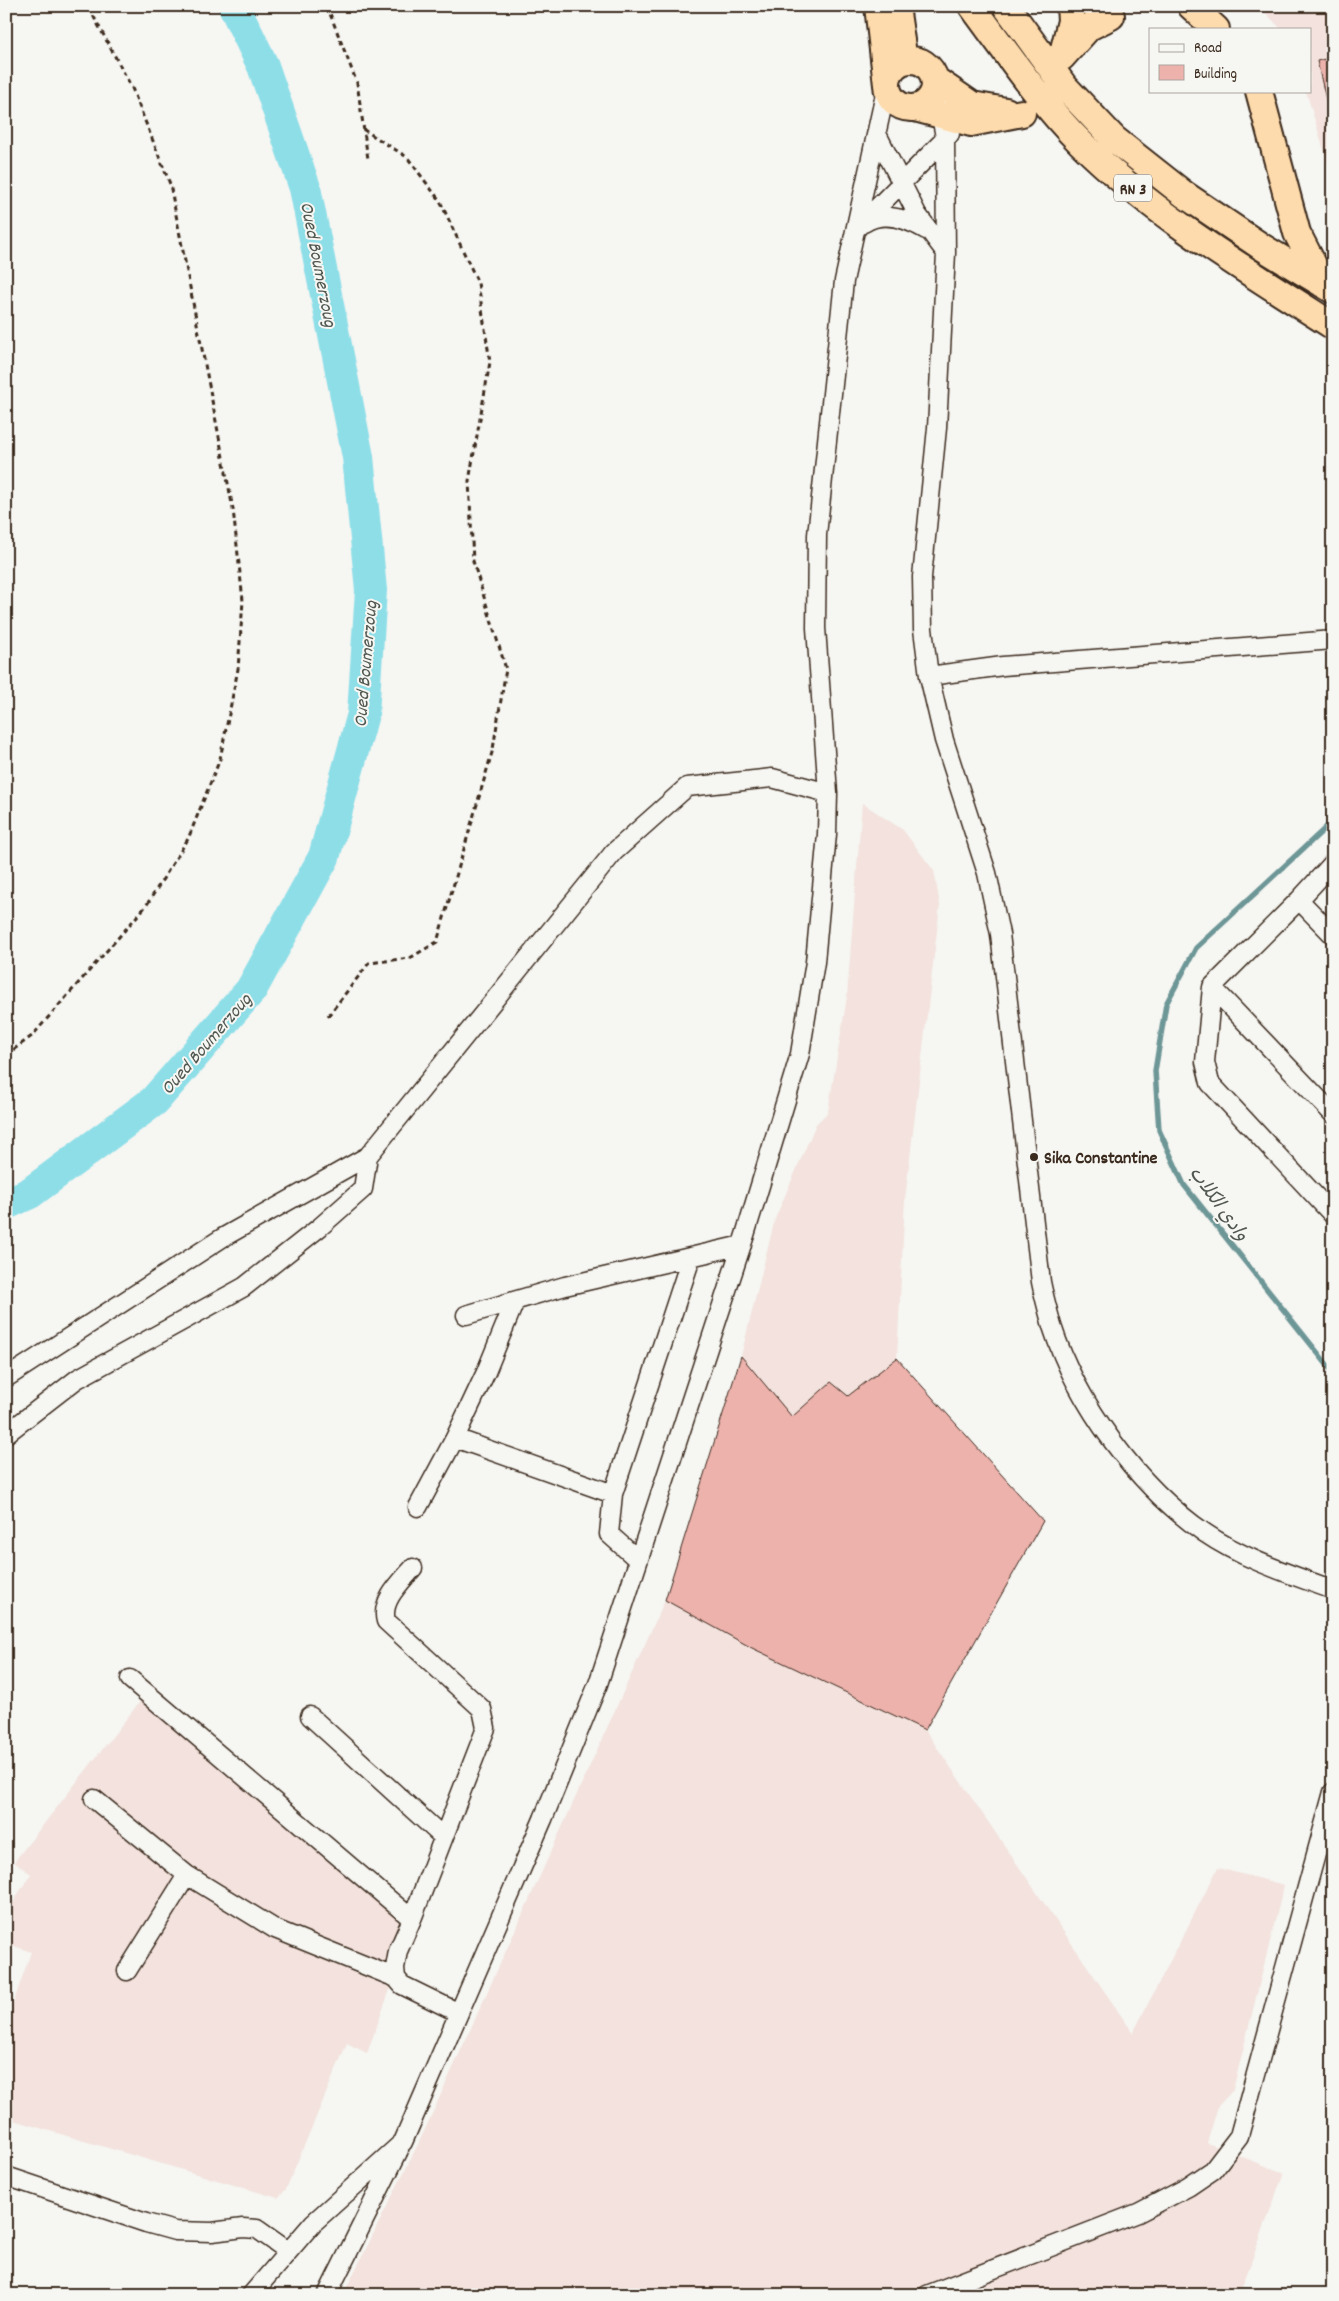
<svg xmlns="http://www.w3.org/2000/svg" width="1339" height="2301" font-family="Dekko,'Playpen Sans Arabic',sans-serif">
	<rect width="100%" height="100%" fill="#f6f6f2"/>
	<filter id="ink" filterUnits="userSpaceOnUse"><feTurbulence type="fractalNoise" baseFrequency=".02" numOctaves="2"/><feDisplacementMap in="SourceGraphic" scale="10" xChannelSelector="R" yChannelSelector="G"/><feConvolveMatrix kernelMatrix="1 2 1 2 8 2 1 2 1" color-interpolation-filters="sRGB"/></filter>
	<g filter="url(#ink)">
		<!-- built -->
		<path fill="#f3e2dd" d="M1259,6h74v174l-27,-89h4v-62h-29z
			M862,803l41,27 31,41 6,34 -35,294 -8,159 146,163 -118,209 208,303 85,-165 66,17 -51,205 -15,16 -11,37 77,30 -45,122h-896l80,-161 242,-534 76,-244 34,-137 41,-95 12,-12 19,-115z
			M142,1699l270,230 -45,124 -20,-10 -61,146 -8,9 -272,-80v-94l25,-72 -25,-9v-30l25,-39 -17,-12z"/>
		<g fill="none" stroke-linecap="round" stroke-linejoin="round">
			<!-- stream -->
			<path stroke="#6d9697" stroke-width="5.5" d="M1333,821l-137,127 -30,56 -11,67 4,59 25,55 149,187"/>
			<!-- river -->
			<path stroke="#8edee8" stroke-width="32" d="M6,1204l24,-11 124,-92 97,-111 73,-133 39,-143 8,-124 -13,-133 -53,-269 -42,-122 -29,-60"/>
		</g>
		<!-- building -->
		<path fill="#edb2ac" stroke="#3b2a1e" d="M1333,57v46l-6,1 -10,-43z
			M741,1356l51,61 39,-35 17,14 49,-38 146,163 -118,209 -173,-82 -87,-48z"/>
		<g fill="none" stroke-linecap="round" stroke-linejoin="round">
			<defs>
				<path id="minor" d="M934,79l11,58 1,116 -9,175 -15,149 1,52 6,47 15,64 43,133 13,61 41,348c3,15 7,29 11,44 25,78 86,161 153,207 38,26 85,41 128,57
					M877,134l40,80 29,39
					M864,223c20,-13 43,-4 62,7
					M857,228l93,-94
					M929,676l74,-10 330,-26
					M1333,863l-34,37 -87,87 -7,75 5,21 123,132
					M1299,900l34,35
					M1212,987l121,127
					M466,1315l99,-29 177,-41
					M6,1378l216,-140 146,-82 246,-304 73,-65 85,-9 56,15
					M6,1434l71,-55 167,-92 76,-60 43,-38 5,-33
					M455,1438l158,56
					M418,1507l37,-69 31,-66 29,-71
					M637,1559l-28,-25 4,-40 78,-236
					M413,1568c-12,14 -33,33 -27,53l96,88 4,19 -74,191 -14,32 -3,17 1,10 6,7 57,28
					M130,1679l282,240
					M310,1716l132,120
					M94,1799l93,76
					M127,1971l60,-96 88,54 121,49
					M6,2176l140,47 29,8 37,1 31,-4 14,1 31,22
					M251,2295l62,-72 90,-81 140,-323 55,-135 147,-449 55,-181 15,-92 12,-128 1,-41 -12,-165 1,-93 27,-254 43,-196
					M327,2295l72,-145
					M927,2295l211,-82 50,-26 25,-17 26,-34 94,-344"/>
				<path id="highway" d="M878,6l9,79
					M896,6l8,55
					M972,6c35,47 68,96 109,137 74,73 165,127 252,183
					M1006,6l58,80 50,53 71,56 77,52 71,43
					M1070,6l1,15 -9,36 27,-30 22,-11
					M1191,6l25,23
					M887 84a24 24 0 1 1 48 0a24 24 0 1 1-48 0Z
					M934,79l38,26 34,6
					M1259,91l38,142 26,51
					M915,108l56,15 51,-10"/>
			</defs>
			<!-- minor casing -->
			<use href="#minor" stroke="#3b2a1e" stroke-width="21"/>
			<!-- highway casing -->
			<use href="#highway" stroke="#3b2a1e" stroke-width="30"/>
			<!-- path -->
			<path stroke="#3b2a1e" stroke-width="3" stroke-dasharray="5 4" stroke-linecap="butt" d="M327,6l30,77 11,76
				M328,1016l41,-53 41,-5 27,-16 56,-193 13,-80 -33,-108 -4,-80 21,-119 -12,-79 -38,-82 -33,-44 -43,-27
				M6,1055l26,-19 114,-130 42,-67 32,-80 18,-90 5,-68 -10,-92 -63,-325 -38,-96 -44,-82"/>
			<!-- minor -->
			<use href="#minor" stroke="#f6f6f2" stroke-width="18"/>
			<!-- highway -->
			<use href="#highway" stroke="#fedbac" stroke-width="26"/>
		</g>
	</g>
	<!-- markers -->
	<circle fill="#3b2a1e" stroke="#f6f6f2" stroke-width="2" cx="1034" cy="1157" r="5"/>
	<g text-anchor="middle" stroke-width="4" stroke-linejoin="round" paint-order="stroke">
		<!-- shield labels -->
		<rect fill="#f6f6f2" stroke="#73675e" stroke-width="1" x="1114" y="174.5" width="38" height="27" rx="4"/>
		<g font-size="16" font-weight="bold" fill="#3b2a1e">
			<text x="1133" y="194">RN 3</text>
		</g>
		<!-- poi labels -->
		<g font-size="18" font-weight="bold" fill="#3b2a1e" stroke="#f6f6f2" text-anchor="start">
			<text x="1044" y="1163">Sika Constantine</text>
		</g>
		<!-- water labels -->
		<g font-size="19" font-style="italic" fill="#505750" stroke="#f6f6f2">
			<text transform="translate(320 264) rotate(79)" y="7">Oued Boumerzoug</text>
			<text transform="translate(364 664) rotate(-85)" y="7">Oued Boumerzoug</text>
			<text transform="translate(205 1043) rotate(-49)" y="7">Oued Boumerzoug</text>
			<text transform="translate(1220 1203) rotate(54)" y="7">وادي الكلاب</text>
		</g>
	</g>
	<!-- margin -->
	<rect width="1339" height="2301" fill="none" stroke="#f6f6f2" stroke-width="25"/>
	<rect x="12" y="12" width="1314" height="2276" fill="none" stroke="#3b2a1e" stroke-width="2" filter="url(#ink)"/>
	<!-- legend -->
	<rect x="1149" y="28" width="162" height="65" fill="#f6f6f2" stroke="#aba49d"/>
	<rect x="1159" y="44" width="25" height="8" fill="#f6f6f2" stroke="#aba49d"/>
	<text x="1194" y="52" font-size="15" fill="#3b2a1e">Road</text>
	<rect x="1159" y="65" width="25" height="15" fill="#edb2ac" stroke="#aba49d"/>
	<text x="1194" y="78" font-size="15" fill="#3b2a1e">Building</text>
</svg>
